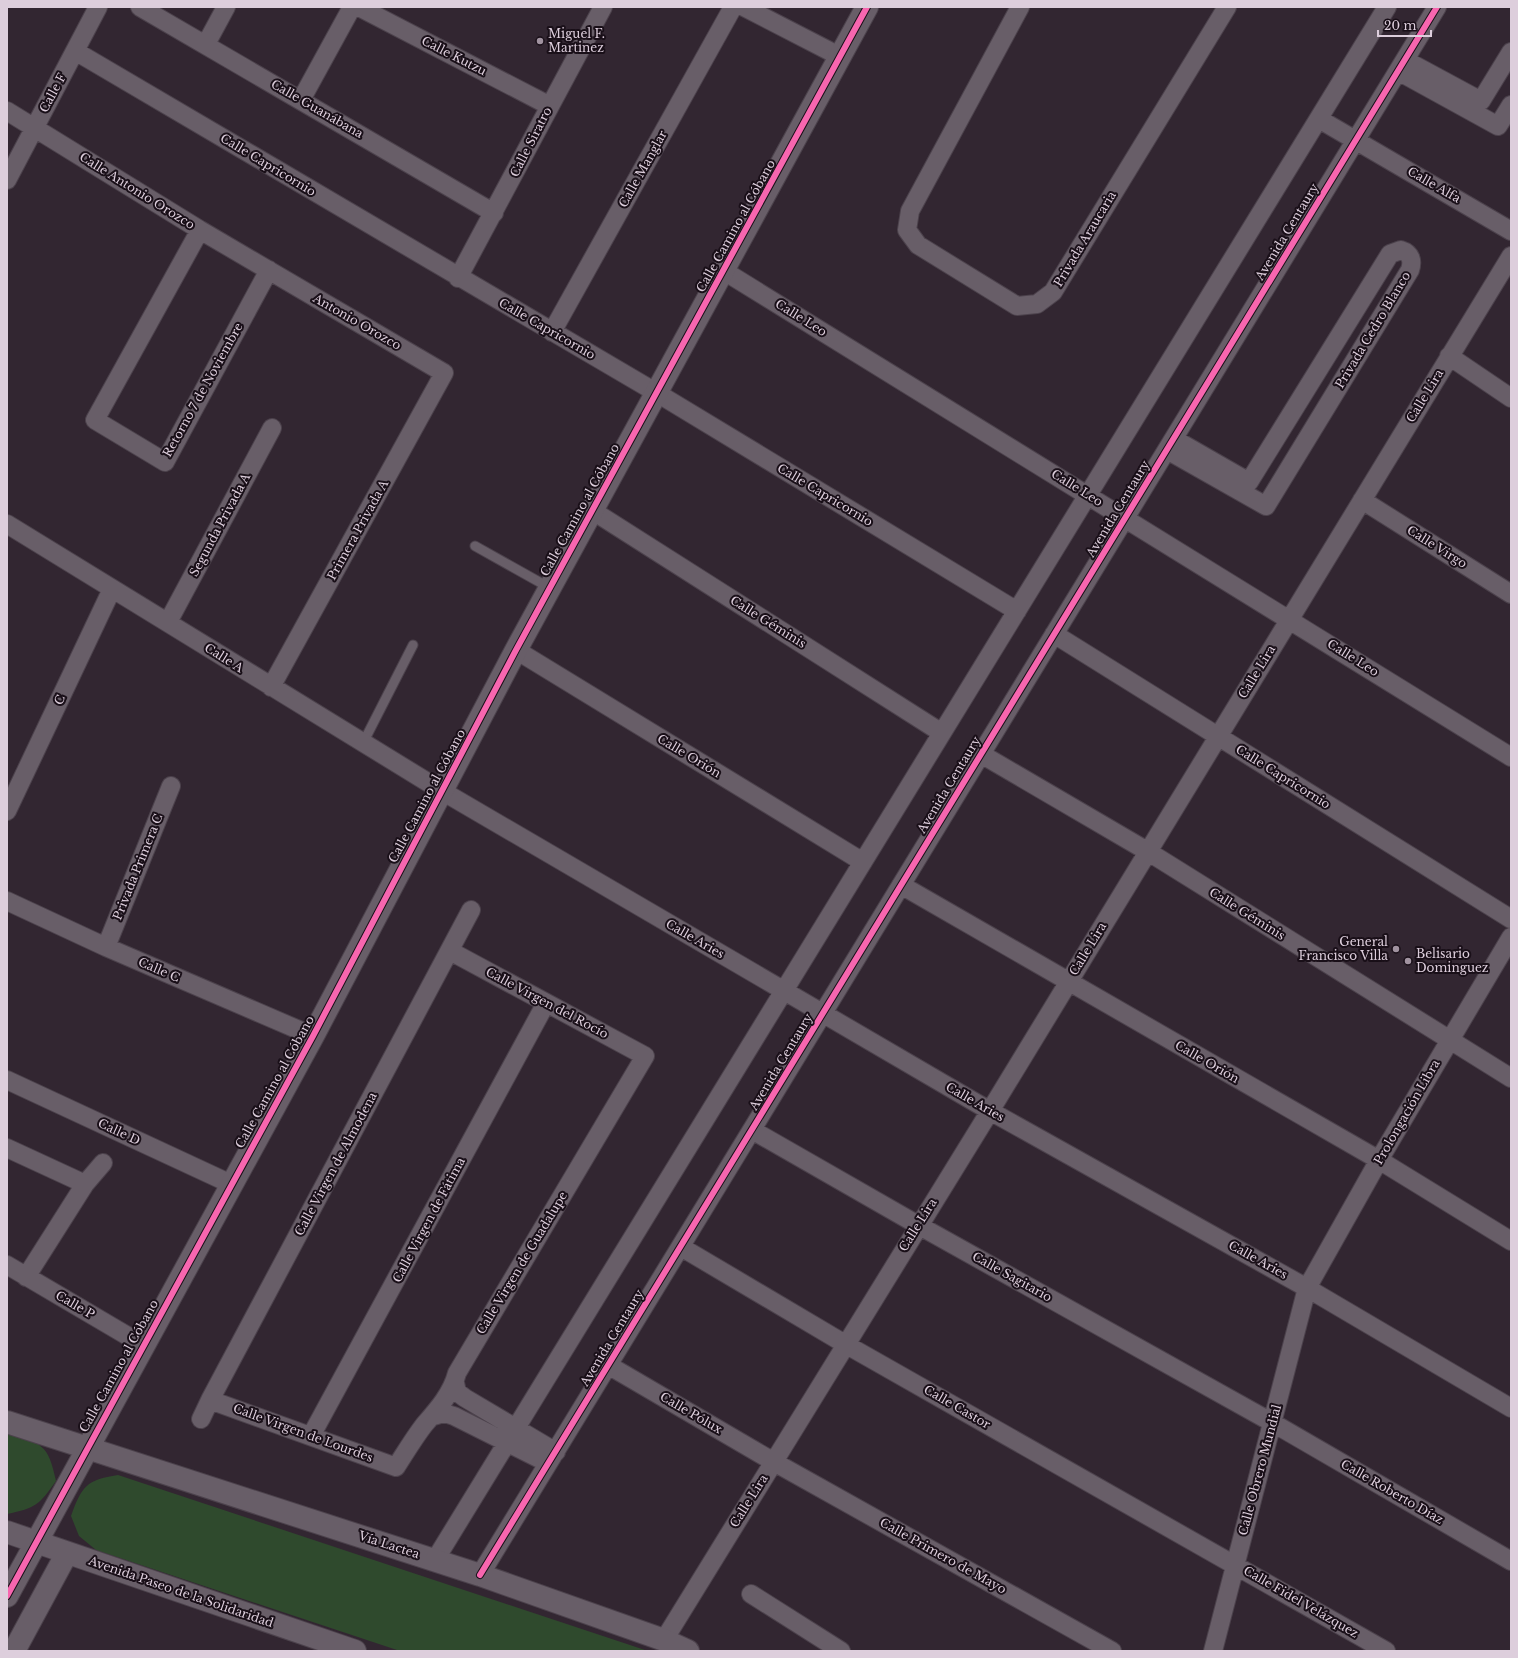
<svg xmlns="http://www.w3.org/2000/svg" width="1518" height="1658" font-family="'Libre Baskerville',serif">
	<rect width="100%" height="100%" fill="#322631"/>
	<!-- green -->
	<path fill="#2f4a2d" d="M7,1433c35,11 41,10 49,48 -17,24 -20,27 -49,33z
		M118,1475l530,176h-248l-304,-101 -17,-14 -8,-20c11,-30 15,-36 47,-41z"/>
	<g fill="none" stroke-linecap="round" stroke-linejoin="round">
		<defs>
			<path id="service" d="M475,546l75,42
				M363,743l50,-98"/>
			<path id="minor" d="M140,7l354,206
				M359,7l191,99
				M744,7l97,50
				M1020,7l-110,204 -3,19 11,15 99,61 20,-2 16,-12 174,-285
				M206,44l20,-37
				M75,51l582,342 360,218
				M1405,60l76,41 30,-49
				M1398,71l100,55 13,-21
				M301,100l51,-93
				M7,111l193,119 244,143 -173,314
				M1319,119l192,112
				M7,180l91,-173
				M200,230l-105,190 70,42 104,-192
				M724,271l787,486
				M458,278l145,-271
				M552,332l181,-325
				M1449,356l62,42
				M1167,450l99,56 144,-236c3,-9 1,-17 -9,-20l-11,4 -141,228 -75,-43
				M1362,500l149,94
				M593,511l349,222
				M7,524l435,267 548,320 317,177 204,120
				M168,622l104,-194
				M1054,634l457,285
				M516,650l347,212
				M981,754l166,97 364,227
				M7,811l105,-222
				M901,885l478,275 132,81
				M7,901l99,46 207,89
				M106,947l65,-161
				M7,1080l224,104
				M752,1130l166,95 355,198 238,138
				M7,1148l78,36
				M681,1247l164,97 541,307
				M7,1265l136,80
				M26,1277l59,-93 18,-21
				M608,1365l166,97 338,189
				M455,1383l2,9 8,6 91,54
				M210,1400l186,67c9,-14 18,-29 28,-42 14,-16 28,-32 33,-52l188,-317 -195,-105
				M434,1416l10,-3 10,3 94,47
				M201,1419l9,-19 261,-490
				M311,1436l235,-433
				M435,1560l952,-1553
				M480,1575l957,-1568
				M751,1594l90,57
				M664,1640l326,-529 521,-855
				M1213,1651l94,-363 72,-128 132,-223"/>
			<path id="tertiary" d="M7,1422l473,153 184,65 24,11
				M7,1532l348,119
				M7,1596l306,-560 203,-386 351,-643
				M14,1651l53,-98"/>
		</defs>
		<!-- service casing -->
		<use href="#service" stroke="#4c424c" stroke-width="11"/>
		<!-- minor casing -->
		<use href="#minor" stroke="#4c424c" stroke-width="20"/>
		<!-- tertiary casing -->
		<use href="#tertiary" stroke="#4c424c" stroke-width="24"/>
		<!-- service -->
		<use href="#service" stroke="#685e68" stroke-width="9"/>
		<!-- minor -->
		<use href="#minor" stroke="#685e68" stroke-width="18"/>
		<!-- tertiary -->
		<use href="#tertiary" stroke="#685e68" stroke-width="22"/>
		<defs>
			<path id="cycleway" d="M480,1575l957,-1568
				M7,1596l306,-560 203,-386 351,-643"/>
		</defs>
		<!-- cycleway casing -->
		<use href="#cycleway" stroke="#190f18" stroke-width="8"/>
		<!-- cycleway -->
		<use href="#cycleway" stroke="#f766af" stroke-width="6"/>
	</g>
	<!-- markers -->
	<g fill="#a193a0" stroke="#190f18" stroke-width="1.5">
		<circle cx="540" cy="41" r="4"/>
		<circle cx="1396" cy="949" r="4"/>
		<circle cx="1408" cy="961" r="4"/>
	</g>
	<g text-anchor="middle" stroke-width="4" stroke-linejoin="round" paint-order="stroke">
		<!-- poi labels -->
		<g font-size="12" fill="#ddcedc" stroke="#190f18" text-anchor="start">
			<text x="548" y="38">Miguel F.<tspan x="548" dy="14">Martinez</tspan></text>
			<text x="1388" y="946" text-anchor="end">General<tspan x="1388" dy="14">Francisco Villa</tspan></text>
			<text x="1416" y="958">Belisario<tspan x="1416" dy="14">Dominguez</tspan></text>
		</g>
		<!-- street labels -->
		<g font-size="12" fill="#ddcedc" stroke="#190f18">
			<text transform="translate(454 56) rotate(27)" y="4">Calle Kutzu</text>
			<text transform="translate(53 93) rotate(-62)" y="4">Calle F</text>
			<text transform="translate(317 109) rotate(30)" y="4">Calle Guanábana</text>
			<text transform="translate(531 142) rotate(-63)" y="4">Calle Siratro</text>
			<text transform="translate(268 165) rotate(31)" y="4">Calle Capricornio</text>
			<text transform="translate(643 169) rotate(-61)" y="4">Calle Manglar</text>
			<text transform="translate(1434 185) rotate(30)" y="4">Calle Alfa</text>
			<text transform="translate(137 191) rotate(32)" y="4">Calle Antonio Orozco</text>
			<text transform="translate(736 226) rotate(-61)" y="4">Calle Camino al Cóbano</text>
			<text transform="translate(1287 232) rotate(-59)" y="4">Avenida Centaury</text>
			<text transform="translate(1085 239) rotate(-59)" y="4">Privada Araucaria</text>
			<text transform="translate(801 318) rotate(32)" y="4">Calle Leo</text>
			<text transform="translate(357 322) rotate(30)" y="4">Antonio Orozco</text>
			<text transform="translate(547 329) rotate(30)" y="4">Calle Capricornio</text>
			<text transform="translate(1373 330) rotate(-59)" y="4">Privada Cedro Blanco</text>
			<text transform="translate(203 390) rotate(-61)" y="4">Retorno 7 de Noviembre</text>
			<text transform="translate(1425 396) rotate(-59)" y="4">Calle Lira</text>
			<text transform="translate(1077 488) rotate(32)" y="4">Calle Leo</text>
			<text transform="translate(825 495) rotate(31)" y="4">Calle Capricornio</text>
			<text transform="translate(1118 509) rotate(-59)" y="4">Avenida Centaury</text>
			<text transform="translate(580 510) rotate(-61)" y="4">Calle Camino al Cóbano</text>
			<text transform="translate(220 525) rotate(-62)" y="4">Segunda Privada A</text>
			<text transform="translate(358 530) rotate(-61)" y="4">Primera Privada A</text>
			<text transform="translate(1437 547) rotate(32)" y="4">Calle Virgo</text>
			<text transform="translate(768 622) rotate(32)" y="4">Calle Géminis</text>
			<text transform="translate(224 658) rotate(32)" y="4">Calle A</text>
			<text transform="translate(1353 658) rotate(32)" y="4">Calle Leo</text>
			<text transform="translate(1257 672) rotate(-59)" y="4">Calle Lira</text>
			<text transform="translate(60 700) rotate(-65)" y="4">C</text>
			<text transform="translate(689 756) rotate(31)" y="4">Calle Orión</text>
			<text transform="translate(1283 777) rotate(32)" y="4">Calle Capricornio</text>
			<text transform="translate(949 785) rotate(-59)" y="4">Avenida Centaury</text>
			<text transform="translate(427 796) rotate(-62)" y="4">Calle Camino al Cóbano</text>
			<text transform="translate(138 867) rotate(-68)" y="4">Privada Primera C</text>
			<text transform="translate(1247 914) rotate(32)" y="4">Calle Géminis</text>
			<text transform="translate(695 939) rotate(30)" y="4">Calle Aries</text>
			<text transform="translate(1088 949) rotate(-59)" y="4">Calle Lira</text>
			<text transform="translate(159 970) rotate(23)" y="4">Calle C</text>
			<text transform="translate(547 1003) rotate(28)" y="4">Calle Virgen del Rocío</text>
			<text transform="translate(781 1062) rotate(-59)" y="4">Avenida Centaury</text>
			<text transform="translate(1207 1062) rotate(30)" y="4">Calle Orión</text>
			<text transform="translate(275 1082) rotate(-61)" y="4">Calle Camino al Cóbano</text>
			<text transform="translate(975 1102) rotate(30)" y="4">Calle Aries</text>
			<text transform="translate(1407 1112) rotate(-60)" y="4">Prolongación Libra</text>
			<text transform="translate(119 1132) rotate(25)" y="4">Calle D</text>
			<text transform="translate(336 1164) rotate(-62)" y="4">Calle Virgen de Almodena</text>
			<text transform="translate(429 1220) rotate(-62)" y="4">Calle Virgen de Fátima</text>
			<text transform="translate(918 1225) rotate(-58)" y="4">Calle Lira</text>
			<text transform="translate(1258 1260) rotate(29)" y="4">Calle Aries</text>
			<text transform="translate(522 1263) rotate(-59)" y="4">Calle Virgen de Guadalupe</text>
			<text transform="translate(1012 1277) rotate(29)" y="4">Calle Sagitario</text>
			<text transform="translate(75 1305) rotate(30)" y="4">Calle P</text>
			<text transform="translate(612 1338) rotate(-59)" y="4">Avenida Centaury</text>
			<text transform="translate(119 1366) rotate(-61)" y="4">Calle Camino al Cóbano</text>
			<text transform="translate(957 1407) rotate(30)" y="4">Calle Castor</text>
			<text transform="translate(691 1413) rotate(30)" y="4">Calle Pólux</text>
			<text transform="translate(303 1433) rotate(20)" y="4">Calle Virgen de Lourdes</text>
			<text transform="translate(1260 1470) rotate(-75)" y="4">Calle Obrero Mundial</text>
			<text transform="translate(1392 1492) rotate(30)" y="4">Calle Roberto Díaz</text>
			<text transform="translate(749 1501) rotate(-58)" y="4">Calle Lira</text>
			<text transform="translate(389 1545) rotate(18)" y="4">Vía Lactea</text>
			<text transform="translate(943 1556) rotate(29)" y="4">Calle Primero de Mayo</text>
			<text transform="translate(181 1592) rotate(19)" y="4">Avenida Paseo de la Solidaridad</text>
			<text transform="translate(1301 1602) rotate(30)" y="4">Calle Fidel Velázquez</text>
		</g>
	</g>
	<!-- border -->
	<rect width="1518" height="1658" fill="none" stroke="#ddcedc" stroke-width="16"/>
	<!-- scale -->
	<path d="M1378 30v6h53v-6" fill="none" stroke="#ddcedc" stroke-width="2"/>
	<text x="1384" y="30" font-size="12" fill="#ddcedc" stroke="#190f18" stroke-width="3" paint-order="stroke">20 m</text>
</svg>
